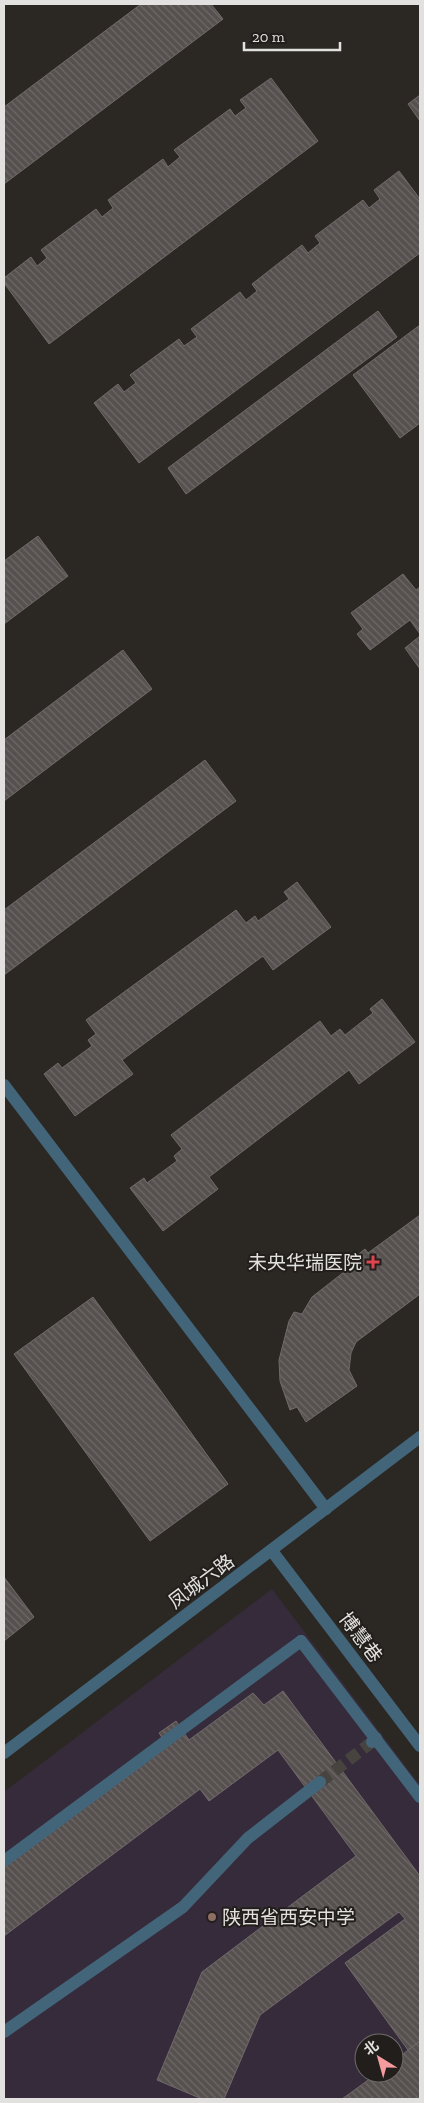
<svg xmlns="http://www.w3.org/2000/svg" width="424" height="2103" font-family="'Zilla Slab','Noto Sans SC',serif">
	<defs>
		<pattern id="building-back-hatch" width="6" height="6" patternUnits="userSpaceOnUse" patternTransform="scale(1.25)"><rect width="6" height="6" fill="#56504f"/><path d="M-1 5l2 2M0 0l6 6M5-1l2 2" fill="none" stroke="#6e6968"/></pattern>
	</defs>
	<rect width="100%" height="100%" fill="#2b2824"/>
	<!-- education -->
	<path fill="#362b3a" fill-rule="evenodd" d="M272,1589l148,196v314h-416v-307zM364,2043h30v30h-30z"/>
	<!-- building -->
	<path fill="url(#building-back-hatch)" stroke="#716a6a" d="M141,4h70l12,15 -219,165v-77z
		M271,78l47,63 -269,203 -45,-61v-5l27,-21 6,9 10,-8 -6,-8 55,-41 6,8 11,-9 -5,-8 55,-41 5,8 12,-10 -6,-7 56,-41 5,7 11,-8 -6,-8z
		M420,95v26l-12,-17z
		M399,171l21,28v54l-281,210 -45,-60 24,-19 6,8 12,-9 -6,-8 49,-36 5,7 13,-9 -6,-8 49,-37 6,8 11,-9 -5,-7 50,-39 6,8 12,-10 -5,-7 48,-36 6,8 11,-9 -6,-9z
		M378,311l19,26 -211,157 -18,-26z
		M420,325v98l-20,15 -47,-63z
		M38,536l30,40 -64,48v-63z
		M403,574l13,16 4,-3v47l-10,-14 -40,30 -13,-16 6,-5 -12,-16z
		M420,636v33l-15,-21z
		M123,650l29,39 -148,112v-61z
		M205,760l31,41 -232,174v-65z
		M297,882l34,45 -58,43 -10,-14 -141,104 11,14 -58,42 -31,-42 14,-11 4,5 30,-22 -4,-6 8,-6 -10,-14 150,-110 10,13 9,-7 3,5 31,-22 -5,-7z
		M382,999l33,43 -56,42 -10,-14 -140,107 9,12 -55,42 -33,-43 14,-10 3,5 30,-22 -3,-5 8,-7 -11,-14 149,-114 11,15 9,-7 5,6 28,-22 -3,-4z
		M420,1215v79l-64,48 -5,11 -2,17 8,16 -51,36 -9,-15 -7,3 -10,-29 -1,-21 10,-39 5,-9 8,2 10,-17 41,-32 -3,-4 15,-12 3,4z
		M93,1297l135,187 -78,57 -136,-187z
		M4,1577l30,40 -30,24z
		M283,1691l137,185v165l-12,9 -63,-87 60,-44 -6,-7 -139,103 -36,84h-22l-45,-19 45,-108 154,-116 -78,-106 -69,51 -9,-12 -196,147v-74l161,-120 -6,-9 17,-12 13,19 64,-47 11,12z
		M420,2041v58h-78l36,-26h16v-12z"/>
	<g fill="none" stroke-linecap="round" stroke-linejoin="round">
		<!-- minor-tunnel -->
		<path stroke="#474440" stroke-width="12" stroke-dasharray="12 6" stroke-linecap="butt" d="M320,1782l52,-40"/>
		<!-- service -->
		<path stroke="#43657a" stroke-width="12" d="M301,1641l119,156"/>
		<!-- minor -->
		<path stroke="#43657a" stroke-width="12" d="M4,1085l322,424
			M372,1742l4,-4
			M4,1861l297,-220
			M4,2032l179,-125 65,-69 72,-56"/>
		<!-- tertiary -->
		<path stroke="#43657a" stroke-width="12" d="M272,1551l148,195
			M4,1753l416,-316"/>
	</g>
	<!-- markers -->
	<path fill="#e0444e" stroke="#211e1b" stroke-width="2" d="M370.5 1254.5h5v5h5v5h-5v5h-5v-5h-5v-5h5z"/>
	<circle fill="#8d6e63" stroke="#211e1b" stroke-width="2" cx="212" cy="1917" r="5"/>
	<g text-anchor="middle" stroke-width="4" stroke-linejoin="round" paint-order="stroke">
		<!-- poi labels -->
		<g font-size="19" fill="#e3e1df" stroke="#211e1b" text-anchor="end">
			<text x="362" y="1269">未央华瑞医院</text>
			<text x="222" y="1924" text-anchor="start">陕西省西安中学</text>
		</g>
		<!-- street labels -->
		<g font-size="19" fill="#e3e1df" stroke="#211e1b">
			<text transform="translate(201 1581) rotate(-37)" y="7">凤城六路</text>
			<text transform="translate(361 1637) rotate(53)" y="7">博慧巷</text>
		</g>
	</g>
	<!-- border -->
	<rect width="424" height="2103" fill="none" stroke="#e3e1df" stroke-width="10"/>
	<!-- north arrow -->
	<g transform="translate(379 2058) rotate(323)"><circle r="24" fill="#211e1b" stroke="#6f6c69"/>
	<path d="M0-4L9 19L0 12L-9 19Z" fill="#f49b9f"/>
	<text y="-8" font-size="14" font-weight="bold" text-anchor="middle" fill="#e3e1df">北</text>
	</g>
	<!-- scale -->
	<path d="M244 42v8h96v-8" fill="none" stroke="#e3e1df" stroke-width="2.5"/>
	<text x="252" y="42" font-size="15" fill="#e3e1df" stroke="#211e1b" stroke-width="4" paint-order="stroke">20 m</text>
</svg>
